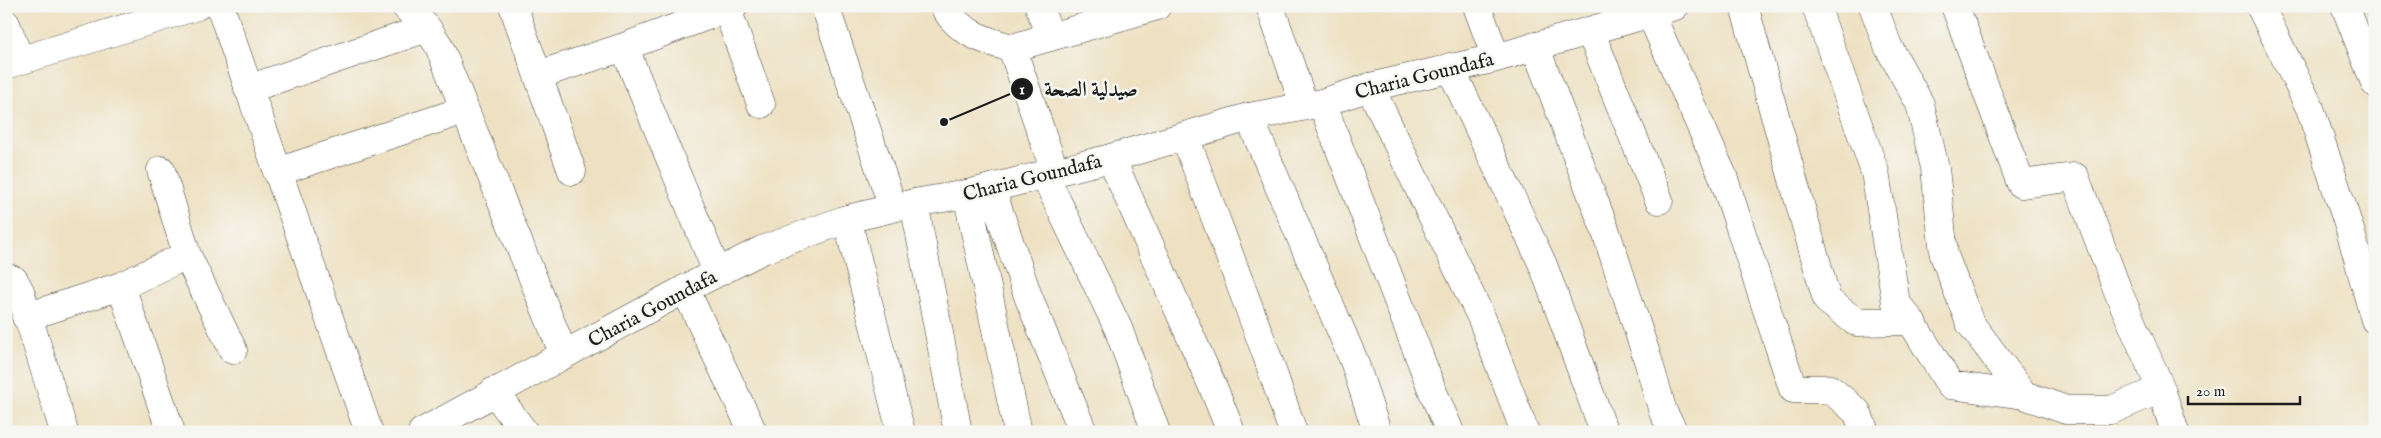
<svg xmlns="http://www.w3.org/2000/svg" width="2381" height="438" font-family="'IM FELL English',Amiri,serif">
	<rect width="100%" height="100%" fill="#f6f6f2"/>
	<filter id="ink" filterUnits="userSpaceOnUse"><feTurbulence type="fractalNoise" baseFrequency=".02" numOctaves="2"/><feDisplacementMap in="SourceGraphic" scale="10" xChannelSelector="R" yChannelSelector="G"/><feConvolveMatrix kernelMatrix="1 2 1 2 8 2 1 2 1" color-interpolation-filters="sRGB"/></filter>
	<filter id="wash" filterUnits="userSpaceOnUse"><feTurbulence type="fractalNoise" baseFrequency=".0096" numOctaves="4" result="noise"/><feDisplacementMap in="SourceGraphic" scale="20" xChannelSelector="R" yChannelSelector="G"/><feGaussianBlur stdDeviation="1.12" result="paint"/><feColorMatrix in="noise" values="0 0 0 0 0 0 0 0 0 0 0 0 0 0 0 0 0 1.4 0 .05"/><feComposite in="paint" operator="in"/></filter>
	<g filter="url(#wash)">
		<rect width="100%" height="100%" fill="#eee1c2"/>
	</g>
	<g filter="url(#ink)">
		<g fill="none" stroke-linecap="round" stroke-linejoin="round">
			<defs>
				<path id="pedestrian" d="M1744,6l83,294 29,22 55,-1 39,64 74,10
					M1816,6l59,166 21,131 15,18
					M1873,6l15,40 32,58 15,64 9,87 26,68 54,72 42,15h45l50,-21 14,43
					M1955,6l66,178 54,-7 44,117 42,95
					M2260,6l50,102 40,122 25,90
					M2345,6l30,77
					M1651,15l72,161 70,213h37l27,23 8,20
					M1590,31l69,169
					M1535,46l71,186 42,128 15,52 11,20
					M1450,67l93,198 61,167
					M1370,87l112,232 43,113
					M1322,103l111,289 17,40
					M1249,117l105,244 23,71
					M1185,137l81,216 27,79
					M1111,158l102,229 18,45
					M1044,174l74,154 38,104
					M991,188l37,108 55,136
					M967,194l51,238
					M914,203l44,229
					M847,219l54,213
					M685,289l68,143
					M494,391l30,41"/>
				<path id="minor" d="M220,6l149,426
					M405,6l22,22 12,18 125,309
					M513,6l59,165
					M825,6l68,202
					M944,6c13,26 41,35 68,42l145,-42
					M1039,6l11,31
					M1270,6l34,99
					M1477,6l19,52
					M727,9l34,95
					M6,24l14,36
					M1012,48l43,124
					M6,65l191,-59
					M538,75l86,-28
					M248,89l179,-61
					M161,170l26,85 46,95
					M277,172l188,-62
					M717,272l-93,-225 110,-41
					M6,277l8,3 6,11 43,137
					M121,286l50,146
					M26,317l95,-31 66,-31
					M422,432l263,-143 77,-39 85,-31 67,-16 53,-9 144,-36 138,-41 73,-14 48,-16 126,-29 179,-52"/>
			</defs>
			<!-- pedestrian casing -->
			<use href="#pedestrian" stroke="#3c3a35" stroke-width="29"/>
			<!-- minor casing -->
			<use href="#minor" stroke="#3c3a35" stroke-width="29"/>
			<!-- pedestrian -->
			<use href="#pedestrian" stroke="#fff" stroke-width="28"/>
			<!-- minor -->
			<use href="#minor" stroke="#fff" stroke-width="28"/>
		</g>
	</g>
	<g text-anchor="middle" stroke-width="5" stroke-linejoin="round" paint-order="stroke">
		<!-- street labels -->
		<g font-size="20" fill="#1c1c1c" stroke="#f6f6f2">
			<text transform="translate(1424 75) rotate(-14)" y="7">Charia Goundafa</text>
			<text transform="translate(1032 177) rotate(-14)" y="7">Charia Goundafa</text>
			<text transform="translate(652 308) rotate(-28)" y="7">Charia Goundafa</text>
		</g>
	</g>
	<!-- callouts -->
	<path fill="none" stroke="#1c1c1c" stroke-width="2" d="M944 122L1022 89"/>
	<g fill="#1c1c1c" stroke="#f6f6f2" stroke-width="2">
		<circle cx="944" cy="122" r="5"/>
		<circle cx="1022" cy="89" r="12"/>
	</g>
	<g font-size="15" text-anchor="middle" font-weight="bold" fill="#fff">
		<text x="1022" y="94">1</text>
	</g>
	<g font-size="21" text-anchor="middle" font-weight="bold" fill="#1c1c1c" stroke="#f6f6f2" stroke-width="5" stroke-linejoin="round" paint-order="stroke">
		<text x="1091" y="96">صيدلية الصحة</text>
	</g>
	<!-- margin -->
	<rect width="2381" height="438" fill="none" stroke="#f6f6f2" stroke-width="25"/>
	<!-- scale -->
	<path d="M2188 396v8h112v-8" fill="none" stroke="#1c1c1c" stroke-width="2.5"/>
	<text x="2196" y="396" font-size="15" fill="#1c1c1c" stroke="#f6f6f2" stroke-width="4" paint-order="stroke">20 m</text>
</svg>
